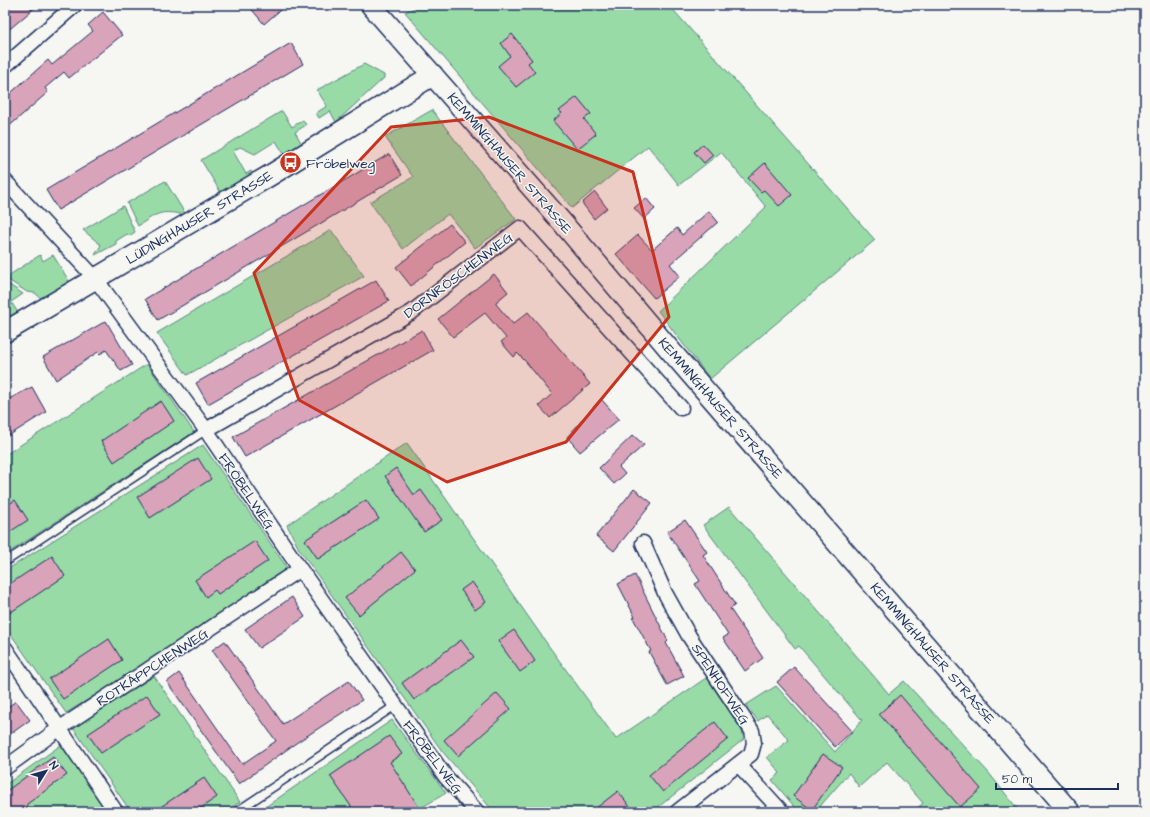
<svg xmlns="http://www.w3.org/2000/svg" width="1150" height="817" font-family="'Architects Daughter',sans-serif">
	<rect width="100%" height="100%" fill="#f6f6f2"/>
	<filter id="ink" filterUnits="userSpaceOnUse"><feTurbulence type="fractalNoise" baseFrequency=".025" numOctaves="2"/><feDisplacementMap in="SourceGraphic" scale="8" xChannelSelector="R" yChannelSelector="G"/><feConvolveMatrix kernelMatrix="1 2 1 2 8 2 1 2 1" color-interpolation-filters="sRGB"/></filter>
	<g filter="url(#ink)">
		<!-- green -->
		<path fill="#98dba6" stroke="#5a8582" d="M422,5h247l206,235 -165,139 -52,-68 108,-104 -45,-55 -42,33 -31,-39 -76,62 -167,-196z
			M364,64l20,11v3l-48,44 -6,-11 -11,7 -3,-5 11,-7 -10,-16z
			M432,110l84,109 -41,29 -27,-34 -45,35 -33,-47 43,-25 -28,-40z
			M282,111l10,16 11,-7 3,5 -11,7 8,14 -18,10 -9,-15 -21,13 -15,-7 -7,4 13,23 5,-3 2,3 -32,19 -20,-33z
			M165,181l21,34c-26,-5 -27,-3 -48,11l-11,-23z
			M123,206l12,26 -6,4 -2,-2 -11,7v3l-21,11 6,-10 -18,-15z
			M331,230l33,46 -177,99 -30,-42z
			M40,255l3,6 10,-6 16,26v3l-26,16 -8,-7 -8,-1 -22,-14z
			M5,282l18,12 -12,8 8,12 -7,5 -7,-11z
			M147,364l47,68 -189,123v-100z
			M407,443l141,202 68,94 93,-63 31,47 4,16 -92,73h-158l-52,-61 -143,-202 -12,-24z
			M203,445l89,130 -226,138 -61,-87v-55z
			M729,507l160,187 15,-13 84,91 32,40h-107l10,-9 -36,-41 -28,25 -10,-14 -34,39h-16l-27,-32 8,-7 -13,-16 22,-17 -22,-26 -9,7 -12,-16 30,-19 59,66 27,-32 -63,-74 -4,3 -92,-124z
			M154,676l86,126 -15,10h-94l-58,-84z
			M392,720l54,73 -32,19h-156z
			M61,745l47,67h-103v-27z"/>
		<!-- building -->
		<path fill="#d9a3ba" stroke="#1b2f5e" d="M5,5h33l-33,28z
			M248,5h38l-22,19z
			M103,12l19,23 -53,43 -5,-6 -19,16 3,4 -43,38v-32l43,-38 4,5 41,-34 -5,-6z
			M512,34l20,26 -4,3 7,9 -19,15 -18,-21 12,-10 -9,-13z
			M291,43l12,21 -245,146 -12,-20z
			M577,97l14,17 -7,5 12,15 -19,15 -24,-28 9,-8 -3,-2z
			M703,144l10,11 -9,8 -10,-11z
			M389,154l13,21 -244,145 -13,-21z
			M765,163l27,32 -13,11 -15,-16 -3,2 -13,-14z
			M595,192l12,16 -13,11 -12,-16z
			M646,198l9,11 -11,10 -10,-11z
			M709,211l9,11 -48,42 10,12 -26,22 -38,-44 22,-19 14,15 25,-22 5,7z
			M450,224l15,18 -54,44 -15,-19z
			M494,274l14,18 -12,10v2l17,20 15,-12 62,72 -40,34 -11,-12 13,-12 -26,-32 -9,-9 -3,4 -13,-15 5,-4 -21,-25 -32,24 -15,-18z
			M376,280l13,21 -181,103 -12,-21z
			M106,321l26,44 -11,6 -15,-21 -6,4 -2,-2 -42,28 -13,-23z
			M422,330l11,20 -188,107 -12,-20z
			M32,387l14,25 -41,26v-37z
			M601,399l18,20 -39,33 -13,-15z
			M161,401l13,20 -60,41 -13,-21z
			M633,435l11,10 -25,22 6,7 -11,10 -15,-16z
			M198,458l13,21 -61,39 -13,-21z
			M396,468l18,27 7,-5 21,30 -18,12 -39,-56z
			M634,489l18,14 -38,48 -18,-15z
			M15,500l13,20 -23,15v-28z
			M366,500l13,19 -61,40 -13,-19z
			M685,520l22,32 -4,3 32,50 -5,4 33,49 -18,13 -22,-33 5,-3 -33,-51 5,-3 -33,-49z
			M255,541l13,20 -50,33 -3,-4 -9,7 -11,-17z
			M401,552l14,17 -56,46 -14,-17z
			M52,556l13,20 -60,40v-29z
			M635,575l33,66 -2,2 18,33 -17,9 -18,-33 2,-1 -18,-33 2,-1 -17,-33z
			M472,582l14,20 -11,8 -14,-20z
			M292,597l13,20 -46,31 -14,-19z
			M514,630l21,31 -15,11 -22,-31z
			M109,639l13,21 -59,39 -14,-20z
			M461,640l13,17 -60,43 -12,-17z
			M225,641l58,83 66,-43 13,19 -66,43 -57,41 -72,-102 12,-9 63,91 34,-23 -64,-91z
			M794,667l58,64 -17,16 -58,-65z
			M497,693l14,16 -53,47 -14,-16z
			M147,695l13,19 -59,39 -13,-19z
			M900,695l81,94 -21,18 -81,-93z
			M16,701l14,19 -25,18v-29z
			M715,722l13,17 -65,53 -14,-17z
			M389,736l13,18 -12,8 32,50h-67l-25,-36z
			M823,754l19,13 -30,43 -19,-14z
			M53,757l14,18 -40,29 1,3 -7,5h-16v-20z
			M204,778l13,19 -22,15h-42z
			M618,791l16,21h-43z"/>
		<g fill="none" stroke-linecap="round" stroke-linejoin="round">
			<defs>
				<path id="lane" d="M5,562l201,-132
					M236,812l160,-107"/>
				<path id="street" d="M5,66l70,-61
					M5,181l90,97 111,152 94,139 145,207 32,36
					M206,430l206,-118 108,-84 161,180
					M643,543l22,50 24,43 63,95 2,12 -3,11 -74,58
					M5,648l111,164
					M738,764l44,48
					M5,768l55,-40 240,-159"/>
				<path id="secondary" d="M371,5l190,216 109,129 400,462
					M5,332l264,-156 164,-101"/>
			</defs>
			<!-- lane casing -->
			<use href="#lane" stroke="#1b2f5e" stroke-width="10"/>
			<!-- street casing -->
			<use href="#street" stroke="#1b2f5e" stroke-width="17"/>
			<!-- secondary casing -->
			<use href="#secondary" stroke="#1b2f5e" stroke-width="23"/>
			<!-- lane -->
			<use href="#lane" stroke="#f6f6f2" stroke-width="7"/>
			<!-- street -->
			<use href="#street" stroke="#f6f6f2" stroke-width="14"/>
			<!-- secondary -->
			<use href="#secondary" stroke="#f6f6f2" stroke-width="20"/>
		</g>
	</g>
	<!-- marked area -->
	<path fill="#c8321e" fill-opacity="0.2" stroke="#c8321e" stroke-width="3" stroke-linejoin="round" d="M489,117l144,55 36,145 -103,125 -119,40 -148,-82 -45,-127 137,-146z"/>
	<!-- icons -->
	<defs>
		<symbol id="bus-disc" viewBox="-11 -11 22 22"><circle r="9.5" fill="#c8321e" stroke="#f6f6f2"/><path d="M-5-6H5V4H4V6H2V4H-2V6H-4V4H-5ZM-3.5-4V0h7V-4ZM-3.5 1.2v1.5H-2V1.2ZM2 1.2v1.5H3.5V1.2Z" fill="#fff"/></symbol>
	</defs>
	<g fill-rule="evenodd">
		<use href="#bus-disc" x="278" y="150" width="25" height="25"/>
	</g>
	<g text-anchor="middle" stroke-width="3" stroke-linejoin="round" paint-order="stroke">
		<!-- poi labels -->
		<g font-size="14" fill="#1b2f5e" stroke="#f6f6f2" text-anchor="start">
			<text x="306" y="168">Fröbelweg</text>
		</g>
		<!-- street labels -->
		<g font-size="14" fill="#1b2f5e" stroke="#f6f6f2">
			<text transform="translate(510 163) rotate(49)" y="5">KEMMINGHAUSER STRASSE</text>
			<text transform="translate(199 217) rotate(-31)" y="5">LÜDINGHAUSER STRASSE</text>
			<text transform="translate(458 275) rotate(-37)" y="5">DORNRÖSCHENWEG</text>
			<text transform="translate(721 408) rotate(49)" y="5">KEMMINGHAUSER STRASSE</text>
			<text transform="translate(247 491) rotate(56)" y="5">FRÖBELWEG</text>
			<text transform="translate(933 653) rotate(49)" y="5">KEMMINGHAUSER STRASSE</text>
			<text transform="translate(152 667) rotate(-33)" y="5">ROTKÄPPCHENWEG</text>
			<text transform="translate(721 684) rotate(57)" y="5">SPENHOFWEG</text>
			<text transform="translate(433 757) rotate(53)" y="5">FRÖBELWEG</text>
		</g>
	</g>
	<!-- margin -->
	<rect width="1150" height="817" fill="none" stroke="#f6f6f2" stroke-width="20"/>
	<rect x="10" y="10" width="1130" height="797" fill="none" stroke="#1b2f5e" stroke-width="1.5" filter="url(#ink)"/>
	<!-- north arrow -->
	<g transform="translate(46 771) rotate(53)" stroke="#f6f6f2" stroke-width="3" paint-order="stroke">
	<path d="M0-3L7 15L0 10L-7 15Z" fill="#1b2f5e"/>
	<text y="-6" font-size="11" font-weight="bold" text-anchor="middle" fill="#1b2f5e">N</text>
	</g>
	<!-- scale -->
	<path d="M996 783v6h122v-6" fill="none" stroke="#1b2f5e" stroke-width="2"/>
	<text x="1002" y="783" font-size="12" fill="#1b2f5e" stroke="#f6f6f2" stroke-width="3" paint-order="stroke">50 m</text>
</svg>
